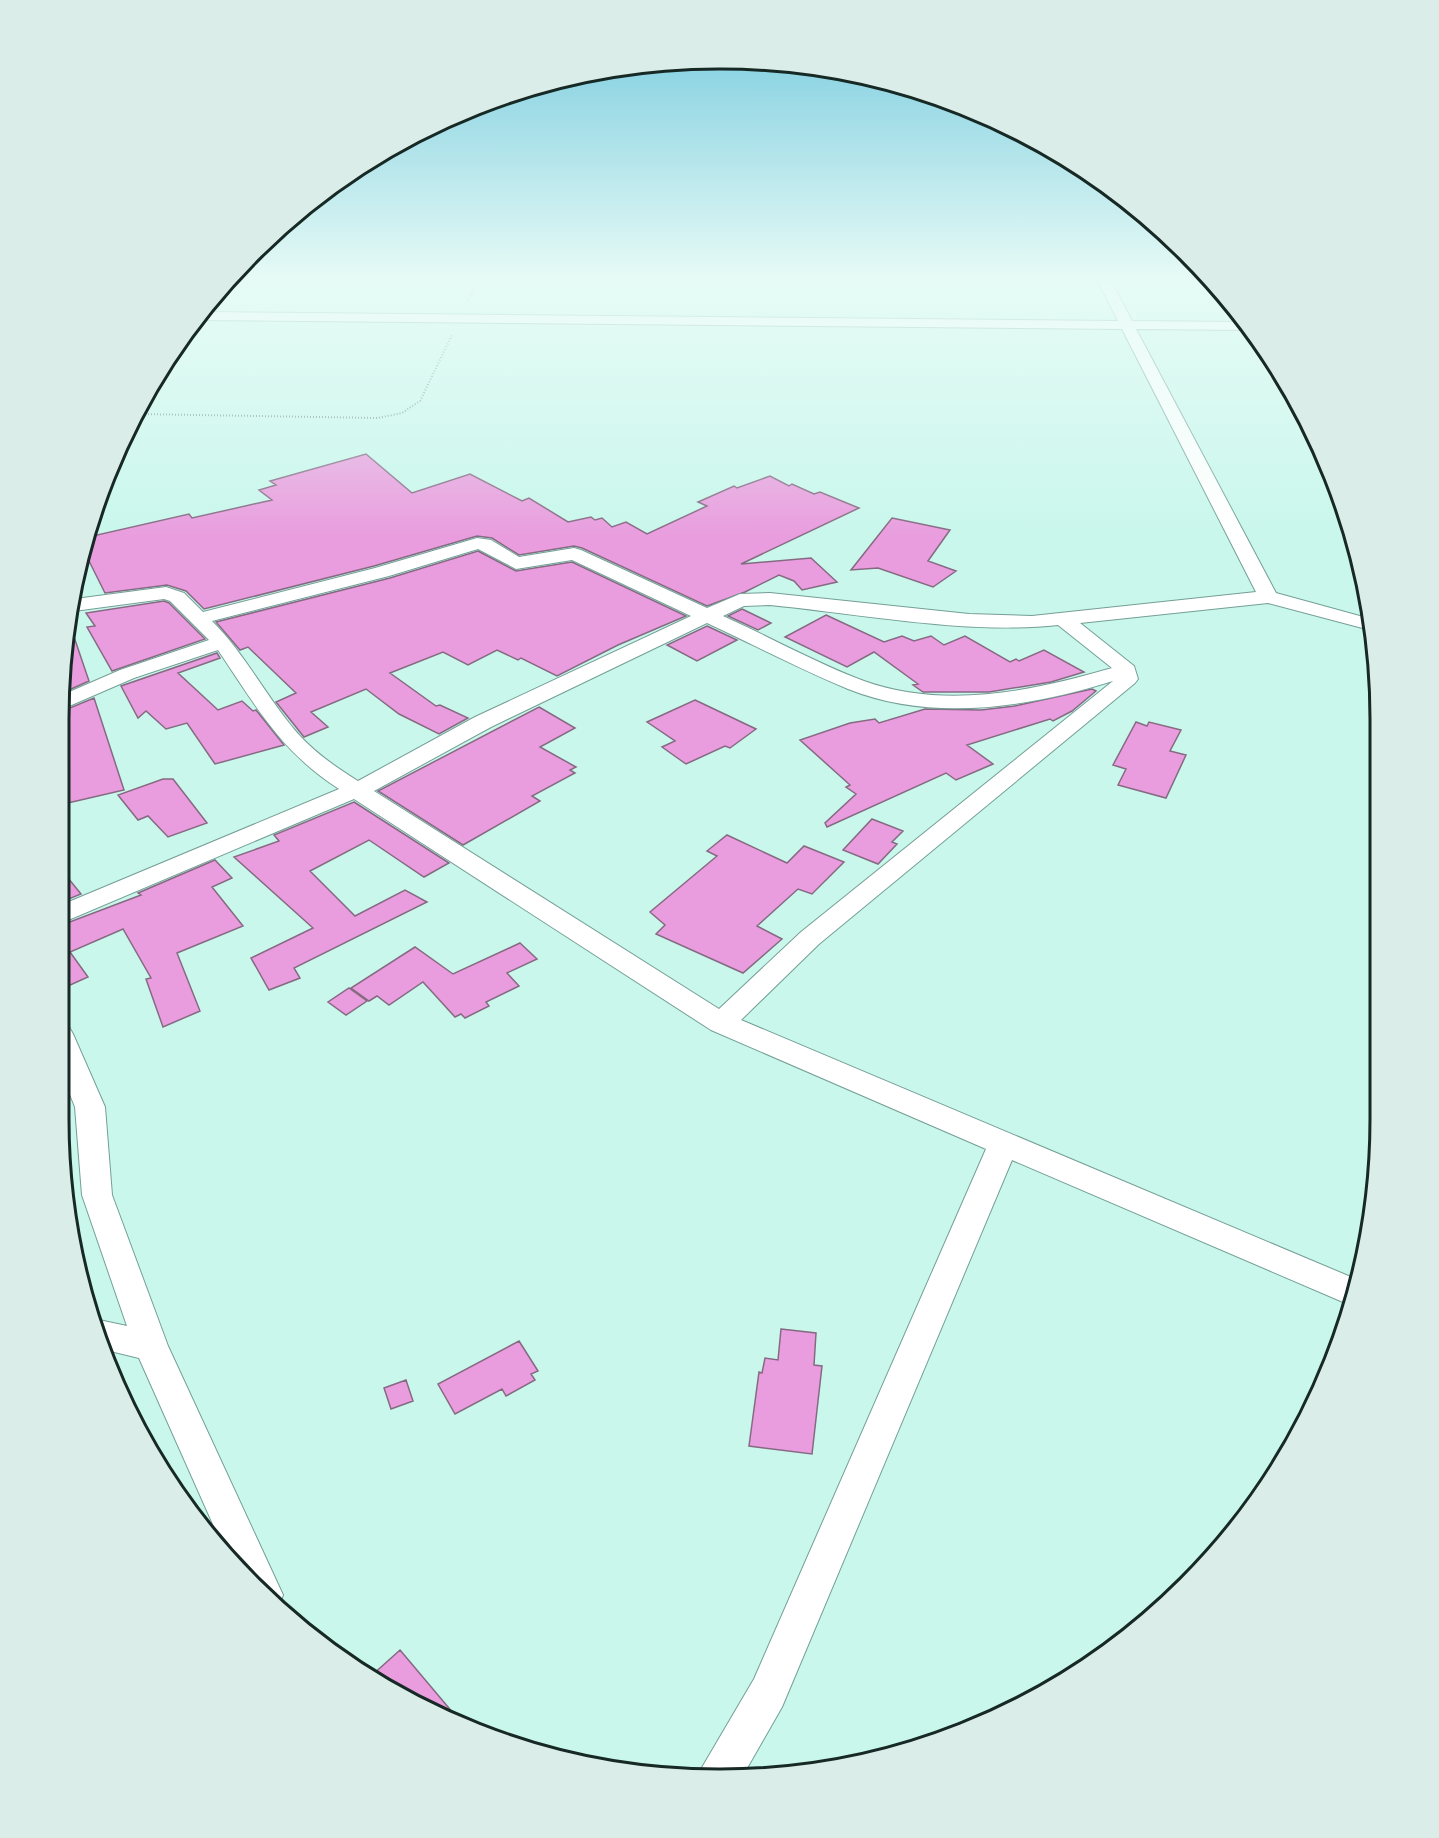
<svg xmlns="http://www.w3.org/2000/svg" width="1439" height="1838" font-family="'Nunito Sans',sans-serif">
	<rect width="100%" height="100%" fill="#c9f7ec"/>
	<!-- building -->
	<path fill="#e99dde" stroke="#866a82" stroke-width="1.5" d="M366,454l46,39 58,-19 52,27 7,-3 39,24 23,-5 4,3 7,-2 10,9 14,-5 21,12 60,-28 -9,-4 36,-16 3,2 33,-12 19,10 3,-2 22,10 6,-2 39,16 -118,56 70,-6 26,24 -35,8 -8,-9 -15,-6 -34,17 -38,14 -125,-58 -8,-2 -55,9 -27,-17 -15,-2 -103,30 -170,43 -18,-18 -19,-6 -62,8 -20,-40 3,-16 101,-23 3,4 80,-18 -13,-10 17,-5 -6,-4z
		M892,518l58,12 -22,31 28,10 -23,16 -55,-19 -27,2z
		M478,551l38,20 56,-9 114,54 -68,29 -61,31 -36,-18 -3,2 -21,-10 -29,15 -25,-13 -53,21 46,33 4,-1 28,13 -29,16 -40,-20 -33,-25 -55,23 17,15 -24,10 -28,-35 20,-9 -48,-46 -8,3 -24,-28 174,-44z
		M164,601l5,2 36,36 -93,32 -25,-44 8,-1 -9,-13z
		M742,609l29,14 -13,7 -30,-14z
		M826,615l58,27 18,-6 12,5 17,-5 13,9 21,-9 45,26 6,-3 3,2 25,-11 40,22 -33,10 -62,10h-66l-10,-7 5,-1 -44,-32 -27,15 -62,-30z
		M70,625l19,56 -29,13v-17z
		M707,626l30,14 -40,21 -30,-16z
		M217,653l3,5 -42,15 40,37 24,-9 11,10 3,-1 28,35 -69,19 -28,-41 -21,6 -20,-18 -8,7 -17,-32z
		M1092,689l4,2 -24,20 -19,10 -3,-2 -83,26 26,19 -37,16 -10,-7 -119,54 -2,-4 31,-29 -10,-7 4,-2 -50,-45 50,-17 25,-4 4,4 46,-14 56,1 34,-4z
		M94,698l30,92 -65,15 1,-93z
		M695,700l61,29 -26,19 -5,-2 -39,18 -24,-17 13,-6 -28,-19z
		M539,707l36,21 -35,19 36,20 -6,3 5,3 -43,23 8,5 -77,44 -85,-54z
		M1136,722l11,4 2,-4 32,8 -11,21 16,4 -20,43 -48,-13 8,-16 -13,-4z
		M163,779h10l34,44 -39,14 -20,-21 -10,4 -20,-25z
		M354,802l95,61 -25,14 -55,-37 -59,31 45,45 50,-26 22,12 -133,66 6,10 -31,12 -18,-32 62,-30 -79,-71 45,-16 -5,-6z
		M872,819l31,12 -11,11 5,2 -19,20 -35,-14z
		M727,835l60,28 17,-17 40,16 -32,32 -14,-5 -41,37 25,13 -39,34 -87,-39 9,-9 -15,-13 67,-56 -10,-5z
		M215,860l17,18 -20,9 31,39 -66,27 23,58 -37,16 -17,-48 5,-1 -28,-49 -53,23 18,25 -29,13v-64l82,-31 -3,-2z
		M59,867l22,27 -22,9z
		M520,943l17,16 -30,14 12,13 -33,16 3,4 -24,12 -4,-4 -6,3 -32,-35 -34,23 -12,-9 -8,5 -18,-13 64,-41 38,27z
		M349,988l18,13 -21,14 -18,-13z
		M781,1329l35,4 -2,32 8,1 -10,88 -63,-8 10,-74 3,1 3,-15 13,2z
		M519,1341l19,30 -7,3 4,6 -29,16 -4,-7 -47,25 -17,-30z
		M406,1380l7,21 -22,8 -7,-21z
		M400,1650l59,70 -70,-29 -19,-14z"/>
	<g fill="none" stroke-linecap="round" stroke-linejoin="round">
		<defs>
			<path id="street" d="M1097,279h13l22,42 112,1 5,8 -113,-1 140,264 91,25 3,12 -102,-27 -188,20 54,43 4,13 -3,4 -316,261 -78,76 617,260 -8,25 -338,-145 -230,547 -40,70 -22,2 -23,-3 57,-97 232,-530 -275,-119 -357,-231 -295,125v-18l280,-117c-59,-38 -83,-83 -121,-139l-84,28 -74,32v-14l60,-26 89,-30 -39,-39 -6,-2 -90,12 1,-12 91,-12 18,6 19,19 172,-44 102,-30 14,2 28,17 55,-9 7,2 126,58 33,-14 30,-1 199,21 63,2 224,-24 -134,-263 -928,-9 6,-8 918,9zM478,549l38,20 56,-9 119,56 -216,101 -117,64c-24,-15 -47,-31 -65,-53 -28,-34 -49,-75 -81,-107l177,-45zM770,605c91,9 199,30 288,20l54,43c-79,23 -167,42 -248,13 -48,-18 -94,-44 -141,-65l21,-10zM707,623c47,22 93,46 141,66 85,34 181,18 265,-8l-312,251 -82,77 -345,-218 117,-64z
				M59,1024l10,3 4,7 32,73 7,88 56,151 115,249 -4,11 -27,-20 -28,-37 -85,-191 -33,-8 -12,-29 5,-1 28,6 -45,-131 -7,-88 -16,-40z"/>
		</defs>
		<!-- street casing -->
		<use href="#street" stroke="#749f96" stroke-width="2"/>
		<!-- path -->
		<path stroke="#75968e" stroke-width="2" stroke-dasharray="1 2" stroke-linecap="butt" d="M468,301l10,-22
			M136,414l242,4 24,-5 18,-12 32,-66"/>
		<!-- street -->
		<use href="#street" fill="#fff" fill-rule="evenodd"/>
	</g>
	<!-- sky -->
	<linearGradient id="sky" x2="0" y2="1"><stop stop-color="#71c8dd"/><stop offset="0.52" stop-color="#e7fbf6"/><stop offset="1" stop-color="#e7fbf6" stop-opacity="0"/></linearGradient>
	<rect width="1439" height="537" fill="url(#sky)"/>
	<!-- crop -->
	<path d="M0 0H1439V1838H0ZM719 69H720A650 650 0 0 1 1370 719V1119A650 650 0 0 1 720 1769H719A650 650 0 0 1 69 1119V719A650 650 0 0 1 719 69Z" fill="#dbede8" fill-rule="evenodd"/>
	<path fill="none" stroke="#172925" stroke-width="3" d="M719 69H720A650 650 0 0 1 1370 719V1119A650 650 0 0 1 720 1769H719A650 650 0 0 1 69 1119V719A650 650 0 0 1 719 69Z"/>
</svg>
